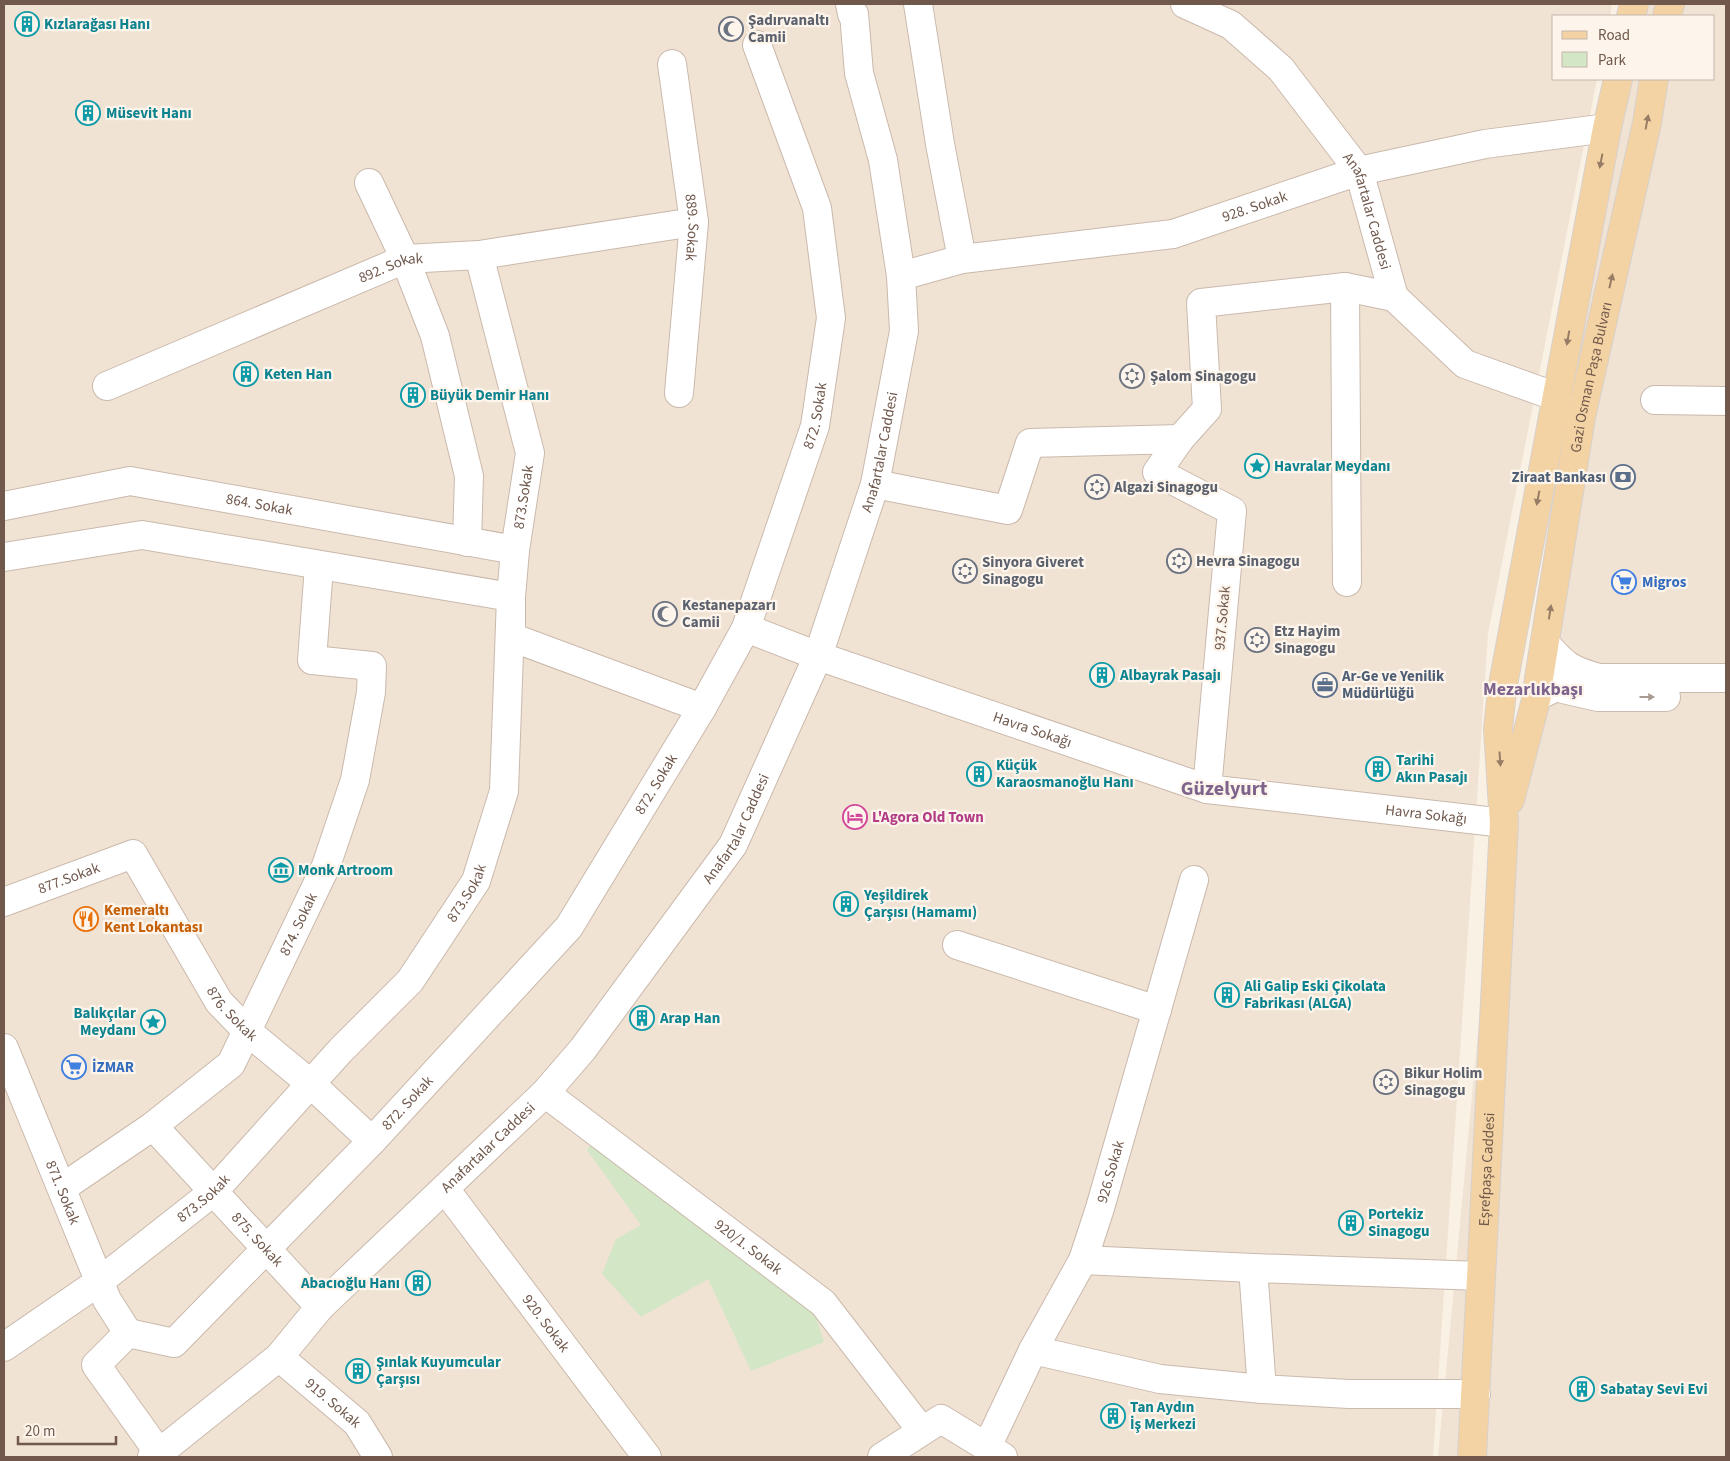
<svg xmlns="http://www.w3.org/2000/svg" width="1730" height="1461" font-family="'Source Sans 3',sans-serif">
	<rect width="100%" height="100%" fill="#faf1e5"/>
	<!-- residential -->
	<path fill="#f1e3d4" d="M4,4h1608l-2,12h-56v63h43l-109,555 -55,823h-1429z
		M1634,4h92v1453h-288l51,-542 132,-836h93v-63h-84z"/>
	<!-- green -->
	<path fill="#d3e6c5" d="M599,1133l209,159 16,50 -73,29 -43,-92 -67,38 -39,-43 14,-35 25,-14 -54,-75z"/>
	<g fill="none" stroke-linecap="round" stroke-linejoin="round">
		<defs>
			<g id="minor">
				<path d="M918,4l22,140 22,115"/>
				<path id="s1" d="M1185,4l46,21 50,44 78,102 35,126 71,67 92,33"/>
				<path id="s2" d="M672,64l22,158 -15,171"/>
				<path d="M369,183l36,76 30,77 34,140 -2,66"/>
				<path id="s3" d="M901,276l61,-17 211,-25 186,-63 126,-27 122,-16"/>
				<path d="M1345,287l2,295"/>
				<path id="s4" d="M107,386l298,-127 74,-4 215,-33"/>
				<path d="M1655,400l71,1"/>
				<path d="M1180,439l-23,33 75,39 -25,278"/>
				<path d="M875,484l133,26 22,-67 150,-4 27,-30 -6,-106 144,-16 49,10"/>
				<path id="s5" d="M4,506l126,-25 385,69"/>
				<path d="M4,557l138,-22 369,62v40l191,71"/>
				<path id="s6" d="M746,628l72,28 389,133 297,34"/>
				<path d="M1545,643c20,23 25,27 54,35"/>
				<path d="M1563,689l35,8h68"/>
				<path d="M1537,696l20,-9 42,-9h127"/>
				<path id="s7" d="M4,902l129,-48 86,148 28,29 64,53 61,57"/>
				<path d="M957,945l200,65"/>
				<path id="s8" d="M4,1048l103,252 21,33"/>
				<path id="s9" d="M545,1093l278,210 99,128"/>
				<path id="s10" d="M153,1126l167,181"/>
				<path id="s11" d="M62,1188l91,-62 78,-62 95,-198 29,-86 16,-88 1,-26 -60,-6 7,-94"/>
				<path id="s12" d="M445,1189l202,268"/>
				<path d="M1083,1260l170,8 228,8"/>
				<path d="M1253,1268l9,121"/>
				<path id="s13" d="M128,1333l46,10 198,-202 197,-214 133,-219 44,-80 69,-202 16,-108 -14,-110 -60,-163"/>
				<path d="M128,1333l-32,32 63,88"/>
				<path id="s14" d="M4,1347l96,-66 113,-89 128,-142 69,-69 66,-100 28,-90 7,-194 4,-47 15,-97 -51,-198"/>
				<path d="M1033,1350l127,29 102,10 87,5h127"/>
				<path id="s15" d="M279,1357l78,66 21,34"/>
				<path id="s16" d="M152,1457l7,-4 120,-96 41,-50 225,-214 38,-44 150,-204 85,-189 57,-172 29,-153 -3,-55 -18,-116 -24,-87 -5,-59h-2l-2,-10"/>
				<path d="M882,1457l59,-38 62,38"/>
				<path id="s17" d="M992,1457l-5,-10 46,-97 50,-90 17,-52 94,-328"/>
			</g>
			<g id="major">
				<path d="M1631,16l3,-12"/>
				<path d="M1667,16l3,-12"/>
				<path id="s18" d="M1510,800l27,-104 2,-18 42,-261 66,-294 7,-44"/>
				<path id="s19" d="M1472,1457l32,-634 -6,-94 4,-39 105,-562 11,-49"/>
			</g>
		</defs>
		<!-- minor casing -->
		<use href="#minor" stroke="#cab9ac" stroke-width="30"/>
		<!-- major casing -->
		<use href="#major" stroke="#d7d0cd" stroke-width="30"/>
		<!-- minor -->
		<use href="#minor" stroke="#fff" stroke-width="28"/>
		<!-- major -->
		<use href="#major" stroke="#f3d3a3" stroke-width="28"/>
	</g>
	<!-- one-way arrows -->
	<defs><path id="oneway-solid" d="M-6-.8H1V-3.2L6.5 0L1 3.2V.8H-6Z" transform="scale(1.25)"/></defs>
	<g fill="#977d66">
		<use href="#oneway-solid" transform="translate(1647 122) rotate(-79)"/>
		<use href="#oneway-solid" transform="translate(1601 161) rotate(101)"/>
		<use href="#oneway-solid" transform="translate(1611 281) rotate(-77)"/>
		<use href="#oneway-solid" transform="translate(1568 338) rotate(100)"/>
		<use href="#oneway-solid" transform="translate(1538 498) rotate(101)"/>
		<use href="#oneway-solid" transform="translate(1550 612) rotate(-81)"/>
		<use href="#oneway-solid" transform="translate(1500 759) rotate(86)"/>
	</g>
	<use fill="#a99b94" href="#oneway-solid" transform="translate(1647 697)"/>
	<!-- icons -->
	<defs>
		<symbol id="building-ring" viewBox="-11 -11 22 22"><circle r="9.5" fill="#fdf5eb" stroke="#0f9aa8" stroke-width="1.5"/><path d="M-4-6H4V6H1V3H-1V6H-4ZM-2.5-4.3h1.7v1.8h-1.7ZM.8-4.3h1.7v1.8H.8ZM-2.5-1h1.7V.8h-1.7ZM.8-1h1.7V.8H.8Z" fill="#0f9aa8"/></symbol>
		<symbol id="mosque-ring" viewBox="-11 -11 22 22"><circle r="9.5" fill="#fdf5eb" stroke="#6b7280" stroke-width="1.5"/><path d="M3.5-4.9A6 6 0 1 0 3.5 4.9A5 5 0 1 1 3.5-4.9Z" fill="#6b7280"/></symbol>
		<symbol id="synagogue-ring" viewBox="-11 -11 22 22"><circle r="9.5" fill="#fdf5eb" stroke="#6b7280" stroke-width="1.5"/><path d="M0-6.5L5.6 3.2H-5.6ZM0 6.5L5.6-3.2H-5.6Z" fill="#6b7280"/></symbol>
		<symbol id="sight-ring" viewBox="-11 -11 22 22"><circle r="9.5" fill="#fdf5eb" stroke="#0f9aa8" stroke-width="1.5"/><path d="M0-6L1.8-2.2L6-1.7L2.9 1.2L3.7 5.4L0 3.3L-3.7 5.4L-2.9 1.2L-6-1.7L-1.8-2.2Z" fill="#0f9aa8"/></symbol>
		<symbol id="bank-ring" viewBox="-11 -11 22 22"><circle r="9.5" fill="#fdf5eb" stroke="#5c6f8a" stroke-width="1.5"/><path d="M-6-4H6V4H-6ZM0-2.3a2.3 2.3 0 1 0 0 4.6a2.3 2.3 0 1 0 0-4.6Z" fill="#5c6f8a"/></symbol>
		<symbol id="supermarket-ring" viewBox="-11 -11 22 22"><circle r="9.5" fill="#fdf5eb" stroke="#3f7fe0" stroke-width="1.5"/><path d="M-6-5.5h2.5l.6 2H6L4.5 2H-2.5L-4.4-4H-6ZM-1.5 3.2a1.3 1.3 0 1 0 .1 0ZM3 3.2a1.3 1.3 0 1 0 .1 0Z" fill="#3f7fe0"/></symbol>
		<symbol id="office-ring" viewBox="-11 -11 22 22"><circle r="9.5" fill="#fdf5eb" stroke="#5c6f8a" stroke-width="1.5"/><path d="M-6-3h4V-5.5h4V-3h4V5H-6ZM-1-4.5V-3h2v-1.5ZM-6 0V1H6V0Z" fill="#5c6f8a"/></symbol>
		<symbol id="hotel-ring" viewBox="-11 -11 22 22"><circle r="9.5" fill="#fdf5eb" stroke="#d1479c" stroke-width="1.5"/><path d="M-6-4.5h1.5V1H6V5H4.5V3h-9V5H-6ZM-4 0a1.8 1.8 0 1 1 3.6 0ZM.5 0V-2.5h3Q6-2.5 6 0Z" fill="#d1479c"/></symbol>
		<symbol id="museum-ring" viewBox="-11 -11 22 22"><circle r="9.5" fill="#fdf5eb" stroke="#0f9aa8" stroke-width="1.5"/><path d="M0-6L6-3V-2H-6V-3ZM-5-1h2V3h-2ZM-1-1h2V3h-2ZM3-1h2V3H3ZM-6 4H6V6H-6Z" fill="#0f9aa8"/></symbol>
		<symbol id="restaurant-ring" viewBox="-11 -11 22 22"><circle r="9.5" fill="#fdf5eb" stroke="#e8710a" stroke-width="1.5"/><path d="M-5-6h1v4h1v-4h1v4h1v-4h1v5L-1.5 .5V6h-2V.5L-5-1ZM5-6V6H3V1.5H1.5Q1.5-4 5-6Z" fill="#e8710a"/></symbol>
	</defs>
	<g fill-rule="evenodd">
		<use href="#building-ring" x="13" y="10" width="28" height="28"/>
		<use href="#mosque-ring" x="717" y="15" width="28" height="28"/>
		<use href="#building-ring" x="74" y="99" width="28" height="28"/>
		<use href="#building-ring" x="232" y="360" width="28" height="28"/>
		<use href="#synagogue-ring" x="1118" y="362" width="28" height="28"/>
		<use href="#building-ring" x="399" y="381" width="28" height="28"/>
		<use href="#sight-ring" x="1243" y="452" width="28" height="28"/>
		<use href="#bank-ring" x="1609" y="463" width="28" height="28"/>
		<use href="#synagogue-ring" x="1083" y="473" width="28" height="28"/>
		<use href="#synagogue-ring" x="1165" y="547" width="28" height="28"/>
		<use href="#synagogue-ring" x="951" y="557" width="28" height="28"/>
		<use href="#supermarket-ring" x="1610" y="568" width="28" height="28"/>
		<use href="#mosque-ring" x="651" y="600" width="28" height="28"/>
		<use href="#synagogue-ring" x="1243" y="626" width="28" height="28"/>
		<use href="#building-ring" x="1088" y="661" width="28" height="28"/>
		<use href="#office-ring" x="1311" y="671" width="28" height="28"/>
		<use href="#building-ring" x="1364" y="755" width="28" height="28"/>
		<use href="#building-ring" x="965" y="760" width="28" height="28"/>
		<use href="#hotel-ring" x="841" y="803" width="28" height="28"/>
		<use href="#museum-ring" x="267" y="856" width="28" height="28"/>
		<use href="#building-ring" x="832" y="890" width="28" height="28"/>
		<use href="#restaurant-ring" x="72" y="905" width="28" height="28"/>
		<use href="#building-ring" x="1213" y="981" width="28" height="28"/>
		<use href="#building-ring" x="628" y="1004" width="28" height="28"/>
		<use href="#sight-ring" x="139" y="1008" width="28" height="28"/>
		<use href="#supermarket-ring" x="60" y="1053" width="28" height="28"/>
		<use href="#synagogue-ring" x="1372" y="1068" width="28" height="28"/>
		<use href="#building-ring" x="1337" y="1209" width="28" height="28"/>
		<use href="#building-ring" x="404" y="1269" width="28" height="28"/>
		<use href="#building-ring" x="344" y="1357" width="28" height="28"/>
		<use href="#building-ring" x="1568" y="1375" width="28" height="28"/>
		<use href="#building-ring" x="1099" y="1402" width="28" height="28"/>
	</g>
	<g text-anchor="middle" stroke-width="4.5" stroke-linejoin="round" paint-order="stroke">
		<!-- worship labels -->
		<g font-size="15" font-weight="bold" fill="#5b616d" stroke="#fdf5eb" text-anchor="start">
			<text x="748" y="25">Şadırvanaltı<tspan x="748" dy="17">Camii</tspan></text>
			<text x="1150" y="381">Şalom Sinagogu</text>
			<text x="1114" y="492">Algazi Sinagogu</text>
			<text x="1196" y="566">Hevra Sinagogu</text>
			<text x="982" y="567">Sinyora Giveret<tspan x="982" dy="17">Sinagogu</tspan></text>
			<text x="682" y="610">Kestanepazarı<tspan x="682" dy="17">Camii</tspan></text>
			<text x="1274" y="636">Etz Hayim<tspan x="1274" dy="17">Sinagogu</tspan></text>
			<text x="1404" y="1078">Bikur Holim<tspan x="1404" dy="17">Sinagogu</tspan></text>
		</g>
		<!-- culture labels -->
		<g font-size="15" font-weight="bold" fill="#0d838f" stroke="#fdf5eb" text-anchor="start">
			<text x="44" y="29">Kızlarağası Hanı</text>
			<text x="106" y="118">Müsevit Hanı</text>
			<text x="264" y="379">Keten Han</text>
			<text x="430" y="400">Büyük Demir Hanı</text>
			<text x="1274" y="471">Havralar Meydanı</text>
			<text x="1120" y="680">Albayrak Pasajı</text>
			<text x="1396" y="765">Tarihi<tspan x="1396" dy="17">Akın Pasajı</tspan></text>
			<text x="996" y="770">Küçük<tspan x="996" dy="17">Karaosmanoğlu Hanı</tspan></text>
			<text x="298" y="875">Monk Artroom</text>
			<text x="864" y="900">Yeşildirek<tspan x="864" dy="17">Çarşısı (Hamamı)</tspan></text>
			<text x="1244" y="991">Ali Galip Eski Çikolata<tspan x="1244" dy="17">Fabrikası (ALGA)</tspan></text>
			<text x="136" y="1018" text-anchor="end">Balıkçılar<tspan x="136" dy="17">Meydanı</tspan></text>
			<text x="660" y="1023">Arap Han</text>
			<text x="1368" y="1219">Portekiz<tspan x="1368" dy="17">Sinagogu</tspan></text>
			<text x="400" y="1288" text-anchor="end">Abacıoğlu Hanı</text>
			<text x="376" y="1367">Şınlak Kuyumcular<tspan x="376" dy="17">Çarşısı</tspan></text>
			<text x="1600" y="1394">Sabatay Sevi Evi</text>
			<text x="1130" y="1412">Tan Aydın<tspan x="1130" dy="17">İş Merkezi</tspan></text>
		</g>
		<!-- street labels -->
		<g font-size="15" fill="#70584c" stroke="#fdf5eb">
			<text dy="5" stroke="none"><textPath href="#s3" startOffset="362">928. Sokak</textPath></text>
			<text dy="5" stroke="none"><textPath href="#s1" startOffset="286">Anafartalar Caddesi</textPath></text>
			<text dy="5" stroke="none"><textPath href="#s2" startOffset="165">889. Sokak</textPath></text>
			<text dy="5" stroke="none"><textPath href="#s4" startOffset="308">892. Sokak</textPath></text>
			<text dy="5" stroke="none"><textPath href="#s18" startOffset="431">Gazi Osman Paşa Bulvarı</textPath></text>
			<text dy="5" stroke="none"><textPath href="#s13" startOffset="1192">872. Sokak</textPath></text>
			<text dy="5" stroke="none"><textPath href="#s16" startOffset="1269">Anafartalar Caddesi</textPath></text>
			<text dy="5" stroke="none"><textPath href="#s14" startOffset="1058">873.Sokak</textPath></text>
			<text dy="5" stroke="none"><textPath href="#s5" startOffset="260">864. Sokak</textPath></text>
			<text transform="translate(1222 618) rotate(-85)" y="5">937.Sokak</text>
			<text dy="5" stroke="none"><textPath href="#s6" startOffset="304">Havra Sokağı</textPath></text>
			<text dy="5" stroke="none"><textPath href="#s13" startOffset="788">872. Sokak</textPath></text>
			<text dy="5" stroke="none"><textPath href="#s6" startOffset="709">Havra Sokağı</textPath></text>
			<text dy="5" stroke="none"><textPath href="#s16" startOffset="864">Anafartalar Caddesi</textPath></text>
			<text dy="5" stroke="none"><textPath href="#s7" startOffset="69">877.Sokak</textPath></text>
			<text dy="5" stroke="none"><textPath href="#s14" startOffset="654">873.Sokak</textPath></text>
			<text dy="5" stroke="none"><textPath href="#s11" startOffset="365">874. Sokak</textPath></text>
			<text dy="5" stroke="none"><textPath href="#s7" startOffset="326">876. Sokak</textPath></text>
			<text dy="5" stroke="none"><textPath href="#s13" startOffset="382">872. Sokak</textPath></text>
			<text dy="5" stroke="none"><textPath href="#s16" startOffset="458">Anafartalar Caddesi</textPath></text>
			<text dy="5" stroke="none"><textPath href="#s19" startOffset="288">Eşrefpaşa Caddesi</textPath></text>
			<text dy="5" stroke="none"><textPath href="#s17" startOffset="314">926.Sokak</textPath></text>
			<text dy="5" stroke="none"><textPath href="#s8" startOffset="156">871. Sokak</textPath></text>
			<text dy="5" stroke="none"><textPath href="#s14" startOffset="249">873.Sokak</textPath></text>
			<text dy="5" stroke="none"><textPath href="#s10" startOffset="154">875. Sokak</textPath></text>
			<text dy="5" stroke="none"><textPath href="#s9" startOffset="255">920/1. Sokak</textPath></text>
			<text dy="5" stroke="none"><textPath href="#s12" startOffset="168">920. Sokak</textPath></text>
			<text dy="5" stroke="none"><textPath href="#s15" startOffset="71">919. Sokak</textPath></text>
		</g>
		<!-- service labels -->
		<g font-size="15" font-weight="bold" fill="#4e5e75" stroke="#fdf5eb" text-anchor="end">
			<text x="1606" y="482">Ziraat Bankası</text>
			<text x="1342" y="681" text-anchor="start">Ar-Ge ve Yenilik<tspan x="1342" dy="17">Müdürlüğü</tspan></text>
		</g>
		<!-- shop labels -->
		<g font-size="15" font-weight="bold" fill="#366cbe" stroke="#fdf5eb" text-anchor="start">
			<text x="1642" y="587">Migros</text>
			<text x="92" y="1072">İZMAR</text>
		</g>
		<!-- hotel labels -->
		<g font-size="15" font-weight="bold" fill="#b23c85" stroke="#fdf5eb" text-anchor="start">
			<text x="872" y="822">L'Agora Old Town</text>
		</g>
		<!-- food labels -->
		<g font-size="15" font-weight="bold" fill="#c56008" stroke="#fdf5eb" text-anchor="start">
			<text x="104" y="915">Kemeraltı<tspan x="104" dy="17">Kent Lokantası</tspan></text>
		</g>
		<!-- quarter labels -->
		<g font-size="18" font-weight="bold" fill="#7e648c" stroke="#fdf5eb">
			<text x="1533" y="695">Mezarlıkbaşı</text>
		</g>
		<!-- district labels -->
		<g font-size="20" font-weight="bold" fill="#7e648c" stroke="#fdf5eb">
			<text x="1224" y="795">Güzelyurt</text>
		</g>
	</g>
	<!-- border -->
	<rect width="1730" height="1461" fill="none" stroke="#70584c" stroke-width="10"/>
	<!-- legend -->
	<rect x="1552" y="15" width="162" height="65" fill="#fdf5eb" stroke="#c5b6ab"/>
	<rect x="1562" y="31" width="25" height="8" fill="#f3d3a3" stroke="#c5b6ab"/>
	<text x="1598" y="40" font-size="15" fill="#70584c">Road</text>
	<rect x="1562" y="52" width="25" height="15" fill="#d3e6c5" stroke="#c5b6ab"/>
	<text x="1598" y="65" font-size="15" fill="#70584c">Park</text>
	<!-- scale -->
	<path d="M18 1436v8h98v-8" fill="none" stroke="#70584c" stroke-width="2.5"/>
	<text x="25" y="1436" font-size="15" fill="#70584c" stroke="#fdf5eb" stroke-width="4" paint-order="stroke">20 m</text>
</svg>
